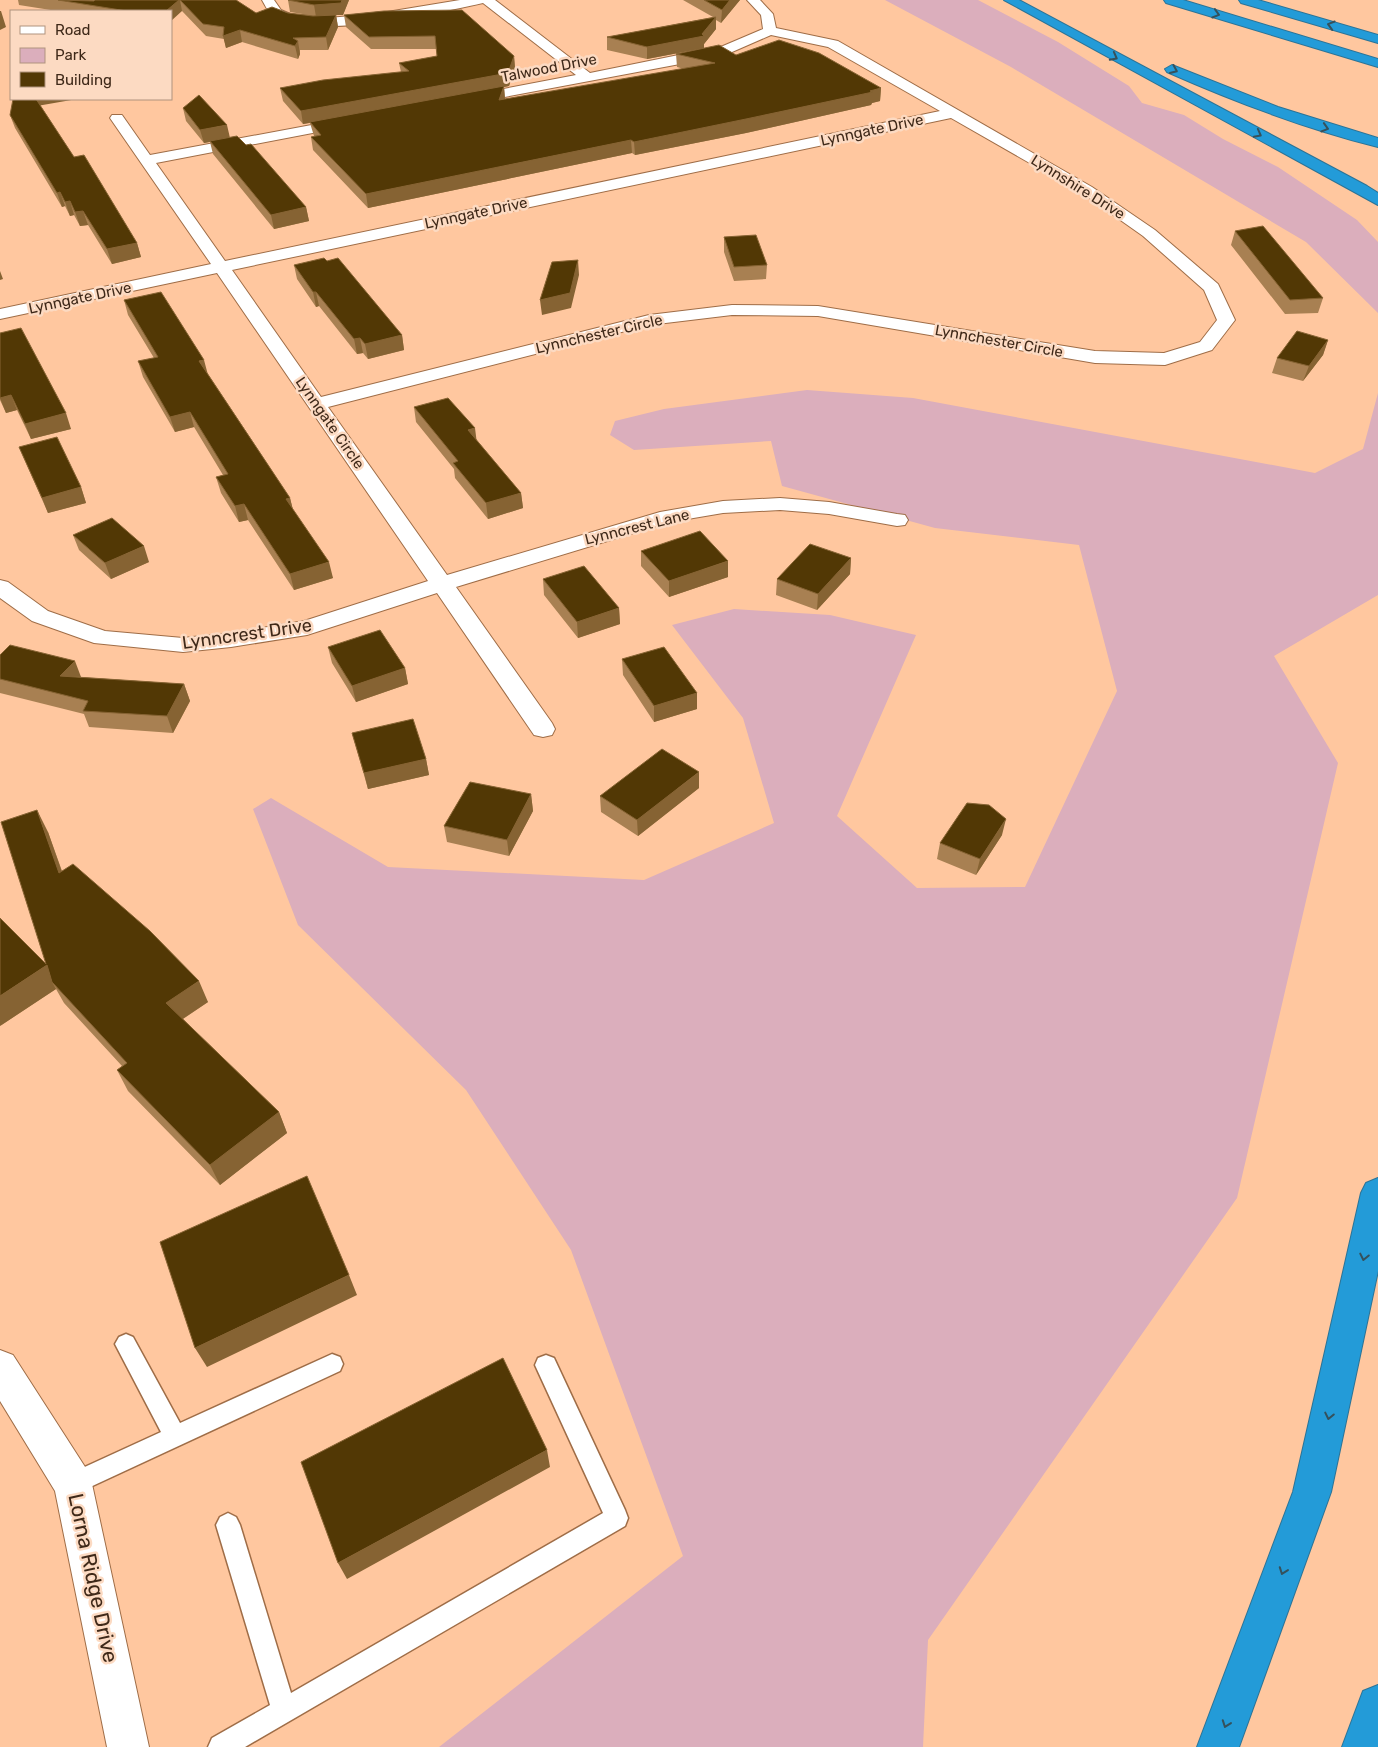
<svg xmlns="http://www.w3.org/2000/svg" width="1378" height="1747" font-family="Rubik,sans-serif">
	<rect width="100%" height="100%" fill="#ffc79f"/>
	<!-- green -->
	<path fill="#dbaebc" d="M885,0h93l80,42 71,44 13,17 42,12 39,24 55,28 79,53 21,22v71l-72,-71 -295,-175z
		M807,390l106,8 402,75 48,-24 15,-56v202l-104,61 64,107 -101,435 -309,442 -5,107h-484l244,-191 -112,-306 -105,-160 -168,-165 -45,-116 18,-11 117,69 256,13 130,-57 -31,-105 -71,-93 62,-16 96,6 86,20 -79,181 80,72 108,-1 92,-196 -38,-146 -144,-17 -153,-42 -11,-45 -137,9 -24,-15 5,-14 49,-12z"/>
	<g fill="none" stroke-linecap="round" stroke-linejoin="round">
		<defs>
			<path id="service" d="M126,1334l7,3 47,86 152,-69 8,3 3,7 -3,7 -267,124 -8,-3 -3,-8 3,-8 96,-44 -46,-88 4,-7z
				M546,1355l8,3 71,152 3,8 -3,8 -380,221h-37l4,-9 58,-33 -54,-180 4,-8 8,-4 8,4 4,8 51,168 312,-180 -68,-148 3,-7z"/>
			<path id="minor" d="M262,0h12l7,10 14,6 21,3 59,-5 85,-14h35l95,73 133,-27 40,-17 -2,-14 -14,-15h13l13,14 3,14 62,13 254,146 63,43 63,54 17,36 -23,30 -47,15 -70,-2 -277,-47 -86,-1 -83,10 -321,82 119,168 213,-63 63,-11 57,-3 49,4 68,12 8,1 3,5 -3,5 -8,1 -68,-12 -49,-4 -57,3 -53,9 -214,65 96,136 3,6 -3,6 -9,2 -9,-2 -97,-142 -130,42 -76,12 -48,5 -89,-9 -62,-22 -32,-23v-18l8,2 40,29 57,20 78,7 48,-5 73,-12 124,-40 -211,-308 -217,46v-10l211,-45 -101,-146 2,-3h10l28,40 199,-37 5,1 2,3 -2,3 -5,1 -193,37 69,98 715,-150 -112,-64 -57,-12 -39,17 -52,12 -213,40 -5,-1 -2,-3 2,-3 114,-22 -93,-72c-44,10 -173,38 -210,13 -5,-4 -8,-11 -11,-16zM951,118l131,75 61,43 61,54 13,30 -17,22 -36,11 -69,-2 -277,-45 -86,-1 -83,10 -328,82 -89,-127z
				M0,1350l13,5 74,115 5,14 57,263h-42l-52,-256 -55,-90z"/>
			<path id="motorway" d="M1004,0h15l348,186 11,7v12z
				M1164,0h19l195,59v8l-212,-64z
				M1239,0h19l120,35v8l-137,-40z
				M1172,65l106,42 100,31v9c-72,-18 -143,-45 -211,-75l-2,-3z
				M1378,1178v93l-47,221 -92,255h-42l96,-255 68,-299 5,-10z
				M1378,1685v62h-36l21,-56z"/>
		</defs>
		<!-- service casing -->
		<use href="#service" stroke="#9f6d47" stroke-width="3"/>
		<!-- minor casing -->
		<use href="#minor" stroke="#9f6d47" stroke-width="2"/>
		<!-- motorway casing -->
		<use href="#motorway" stroke="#2d7395" stroke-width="2"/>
		<!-- service -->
		<use href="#service" fill="#fff" fill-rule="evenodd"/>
		<!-- minor -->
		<use href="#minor" fill="#fff" fill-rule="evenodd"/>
		<!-- motorway -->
		<use href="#motorway" fill="#239bd8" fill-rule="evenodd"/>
	</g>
	<!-- wall -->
	<path fill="#a88052" d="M18,0h218l20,13h32l15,1 -13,-2 -2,-12h61l-6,15h-7l2,12 -10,23h-28v4l-2,5 -56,-17 -16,6 -2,-9 -18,-3 -24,-25h-125l-38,-6z
		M683,0h57l-19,23 -5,-3v9l-12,15v4l177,40 -1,13 -8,2 -1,2 -125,28 -111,22 -3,-2 -264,55 -55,-58 -2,-13 3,-1 -4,-13 -7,1 -20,-23 -3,-13 121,-16 -2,-9 38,-7v-7h-66l-25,-22 -2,-12 40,-4 130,45 1,12 -6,18 -5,1 1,12 179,-30 -7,-2 -1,-13 24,-5 -53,10 -40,-9v-13l106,-20z
		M40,105l34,52 63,86 4,14 -29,7 -24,-39 -8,1 -6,-11 -4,1 -5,-10 -3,1 -47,-79 -5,-13z
		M183,108l46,29 77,70 3,14 -35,8 -61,-75 -3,-12 -6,1 -18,-22z
		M1235,231l88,67 -5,15 -33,1 -54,-69z
		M724,237l43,28 -1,14 -32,2 -10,-29z
		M294,265l108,70 2,15 -36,9 -5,-6 -6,1 -38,-48 -3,1 -19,-28z
		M124,300l84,74 82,124 3,12 40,68 -39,12 -46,-70 -9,2 -18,-29 -5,-16 7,-2 -29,-48 -19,5 -32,-55 -5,-16 16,-3 -26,-43z
		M0,333l71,96 -40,10 -14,-29 -11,3 -6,-13z
		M1328,340l-5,15 -20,26 -31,-8 5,-15z
		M414,407l62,32 45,54 2,15 -35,11 -33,-41 -1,-9 -38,-47z
		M19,447l62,40 5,16 -38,10z
		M73,535l76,27 -38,17 -32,-29z
		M641,551l87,26 -59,20 -28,-31z
		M851,558l-1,16 -33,36 -41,-15 1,-16z
		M543,579l76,29 1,16 -42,14 -34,-43z
		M328,647l77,21 3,16 -52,18 -24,-39z
		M0,655l81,22 103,7 6,17 -17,32 -84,-6 -5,-13 -84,-21z
		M622,659l75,34v16l-43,13 -31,-47z
		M352,733l74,26 3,16 -61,14z
		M699,788l-61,48 -37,-24 -1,-16z
		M531,794l2,17 -24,45 -62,-14 -3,-16z
		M48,832l14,39 146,131 -25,17 96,93 8,21 -67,52 -92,-94 -11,-21 5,-4 -58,-63 -8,-14 -56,37 46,-62z
		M1002,835l-26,40 -39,-16 3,-16z"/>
	<!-- shaded-wall -->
	<path fill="#866333" d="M179,0h1l2,11 -11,10v-10h-5z
		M342,0h7l-6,15h-7l2,12 -10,23 -2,-13 -10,-20 -2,-12z
		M730,0h10l-19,23 1,-13z
		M0,11h1l5,16 -6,3z
		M716,17v12l-12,15v4l-57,11v-12l55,-13z
		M240,30l2,12 -16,6 -3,-12z
		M298,41l2,13 -2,5 -3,-13z
		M514,56l1,12 -6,18 -5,1 1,12 -6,1 5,-13 -201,37 -2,-13z
		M881,88l-1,13 -8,2 -1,2 -125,28 -111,22 -1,-13z
		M34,99h43l-40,7z
		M227,125l3,13 -26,5 -4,-13z
		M631,140l1,13 -264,55 -2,-14z
		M60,192l5,14 -3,1 -5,-14z
		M70,201l4,14 -4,1 -5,-14z
		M306,207l3,14 -35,8 -3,-14z
		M83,211l5,14 -8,1 -5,-14z
		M137,243l4,14 -29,7 -5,-15z
		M578,260l1,15 -8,33 -29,7 -2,-15z
		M0,271l3,8 -3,1z
		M313,292h3l3,14 -3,1z
		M402,335l2,15 -36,9 -3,-15z
		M360,338l3,15 -6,1 -3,-15z
		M1328,340l-5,15 -20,26 6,-15z
		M204,360l4,15 -9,-14z
		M11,395l6,15 -11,3 -6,-15z
		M190,412l4,15 -19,5 -5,-15z
		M66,413l5,16 -40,10 -6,-15z
		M475,428l2,16 -9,-14z
		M81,487l5,16 -38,10 -6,-15z
		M521,493l2,15 -35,11 -2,-16z
		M290,498l4,16 -8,-15z
		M244,504l4,16 -9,2 -4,-16z
		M144,546l5,16 -38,17 -6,-16z
		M851,558l-1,16 -33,36 1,-16z
		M728,561v16l-59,20v-16z
		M329,562l4,16 -39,12 -4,-16z
		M619,608l1,16 -42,14 -1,-16z
		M75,661l6,16 -21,-1z
		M405,668l3,16 -52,18 -4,-16z
		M184,684l6,17 -17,32 -6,-17z
		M697,693v16l-43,13v-16z
		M426,759l3,16 -61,14 -4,-16z
		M699,772v16l-61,48 -1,-16z
		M531,794l2,17 -24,45 -2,-16z
		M37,810l11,22 22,63 -11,-22z
		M1006,819l-4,16 -26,40 4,-16z
		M47,965l5,17 4,7 -56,37v-30z
		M199,981l9,21 -33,22 -9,-21z
		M279,1112l8,21 -67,52 -10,-20z
		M349,1275l8,20 -150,72 -12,-19z
		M547,1450l3,17 -203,112 -9,-16z"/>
	<!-- building -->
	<path fill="#523805" stroke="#866333" d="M58,0l36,1 1,-1h84l-13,11h-39z
		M180,0h56l20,13 16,-6 16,6 25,3 23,-1 -10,22 -33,1 5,3 -3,5 -55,-16 -17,6 1,-9 -21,-3z
		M288,0h54l-1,3 -27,2z
		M704,0h26l-8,10z
		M462,10l52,46 -6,17 -207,38 -21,-23 43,-8 86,-9 -10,-8 38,-7 -2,-20 -66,1 -25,-22 40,-4z
		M716,17l-14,17 2,2 -57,11 -40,-10z
		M779,40l40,13 62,35 -11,3 3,1 -127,27 -112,23 -3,-2 -265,54 -55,-57 10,-2 -11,-13 194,-36 -5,14 216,-37 -39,-9 43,-9 17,10z
		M199,95l28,30 -27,5 -17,-22z
		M13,99h23l38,58 10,-2 53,88 -30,6 -24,-38 -8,1 -5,-11 -5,1 -5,-10 -3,1 -47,-78z
		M237,136l9,9 5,-1 55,63 -35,8 -61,-74z
		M1263,226l60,72 -33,2 -55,-69z
		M756,235l11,30 -33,2 -10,-30z
		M324,258l3,3 11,-3 64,77 -37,9 -5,-6 -6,1 -38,-47h-3l-19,-27z
		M578,260l-8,33 -30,7 12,-38z
		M161,292l43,68 -5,1 91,137 -4,1 43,63 -39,12 -46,-70 -9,2 -19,-29 12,-3 -38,-62 -20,5 -32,-56 20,-4 -34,-57z
		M21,328l45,85 -41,11 -14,-29 -11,3v-65z
		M1297,331l31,9 -19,26 -32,-8z
		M448,398l27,30 -7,2 53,63 -35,10 -33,-40 5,-2 -44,-54z
		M57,437l24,50 -39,11 -23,-51z
		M112,518l32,28 -39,17 -32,-28z
		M700,531l28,30 -59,20 -28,-30z
		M810,544l41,14 -33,36 -41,-15z
		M584,566l35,42 -42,14 -34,-43z
		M380,630l25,38 -53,18 -24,-39z
		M10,645l65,16 -15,15 124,8 -17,32 -84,-5 5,-10 -88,-22v-24z
		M664,647l33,46 -43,13 -32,-47z
		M413,719l13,40 -62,14 -12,-40z
		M662,749l37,23 -62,48 -37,-24z
		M470,782l61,12 -24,46 -63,-14z
		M967,803l22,2 17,14 -26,40 -40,-16z
		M37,810l22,63 14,-9 77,67 49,50 -33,22 113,109 -69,53 -93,-95 10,-7 -75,-81 -5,-17 -47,31v-78l46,46 -45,-142z
		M307,1176l42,99 -154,73 -35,-106z
		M503,1358l44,92 -209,113 -37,-101z"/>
	<!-- one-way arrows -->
	<defs><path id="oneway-chevron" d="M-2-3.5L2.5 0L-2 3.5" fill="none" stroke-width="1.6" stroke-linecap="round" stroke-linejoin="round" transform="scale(1.25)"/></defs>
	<g stroke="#35515c">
		<use href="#oneway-chevron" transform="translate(1216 14) rotate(17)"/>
		<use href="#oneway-chevron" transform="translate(1331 25) rotate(-164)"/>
		<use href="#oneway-chevron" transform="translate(1114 57) rotate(28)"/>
		<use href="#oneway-chevron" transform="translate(1174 70) rotate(24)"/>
		<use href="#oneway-chevron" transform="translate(1325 128) rotate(17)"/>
		<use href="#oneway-chevron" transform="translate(1258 134) rotate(28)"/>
		<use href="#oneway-chevron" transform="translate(1364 1257) rotate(102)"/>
		<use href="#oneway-chevron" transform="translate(1329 1416) rotate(102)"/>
		<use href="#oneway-chevron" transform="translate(1283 1571) rotate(110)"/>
		<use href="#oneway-chevron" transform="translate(1226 1724) rotate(110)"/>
	</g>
	<g text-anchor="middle" stroke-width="5" stroke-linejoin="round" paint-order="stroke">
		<!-- far-street labels -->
		<g font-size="15" fill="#3f2919" stroke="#fcdac2">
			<text transform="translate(549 68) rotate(-11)" y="5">Talwood Drive</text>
			<text transform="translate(872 130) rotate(-12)" y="5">Lynngate Drive</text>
			<text transform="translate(1078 187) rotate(32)" y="5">Lynnshire Drive</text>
			<text transform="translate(476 213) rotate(-12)" y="5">Lynngate Drive</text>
			<text transform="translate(80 298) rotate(-12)" y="5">Lynngate Drive</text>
			<text transform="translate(599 334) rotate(-13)" y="5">Lynnchester Circle</text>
			<text transform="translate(999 341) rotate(10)" y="5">Lynnchester Circle</text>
			<text transform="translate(330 423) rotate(55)" y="5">Lynngate Circle</text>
			<text transform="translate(637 527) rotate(-14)" y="5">Lynncrest Lane</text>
		</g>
		<!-- street labels -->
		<g font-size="18" fill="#3f2919" stroke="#fcdac2">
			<text transform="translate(247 634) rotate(-8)" y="6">Lynncrest Drive</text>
		</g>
		<!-- near-street labels -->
		<g font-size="21" fill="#3f2919" stroke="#fcdac2">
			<text transform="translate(93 1578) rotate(78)" y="7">Lorna Ridge Drive</text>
		</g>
	</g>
	<!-- legend -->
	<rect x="10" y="10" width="162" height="90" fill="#fcdac2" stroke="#b0937e"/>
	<rect x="20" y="26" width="25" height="8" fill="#ffffff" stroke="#b0937e"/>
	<text x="55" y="35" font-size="15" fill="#3f2919">Road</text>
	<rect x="20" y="48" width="25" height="15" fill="#dbaebc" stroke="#b0937e"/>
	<text x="55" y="60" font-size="15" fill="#3f2919">Park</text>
	<rect x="20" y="72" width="25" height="15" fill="#523805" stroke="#b0937e"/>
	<text x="55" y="85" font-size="15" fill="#3f2919">Building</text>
</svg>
